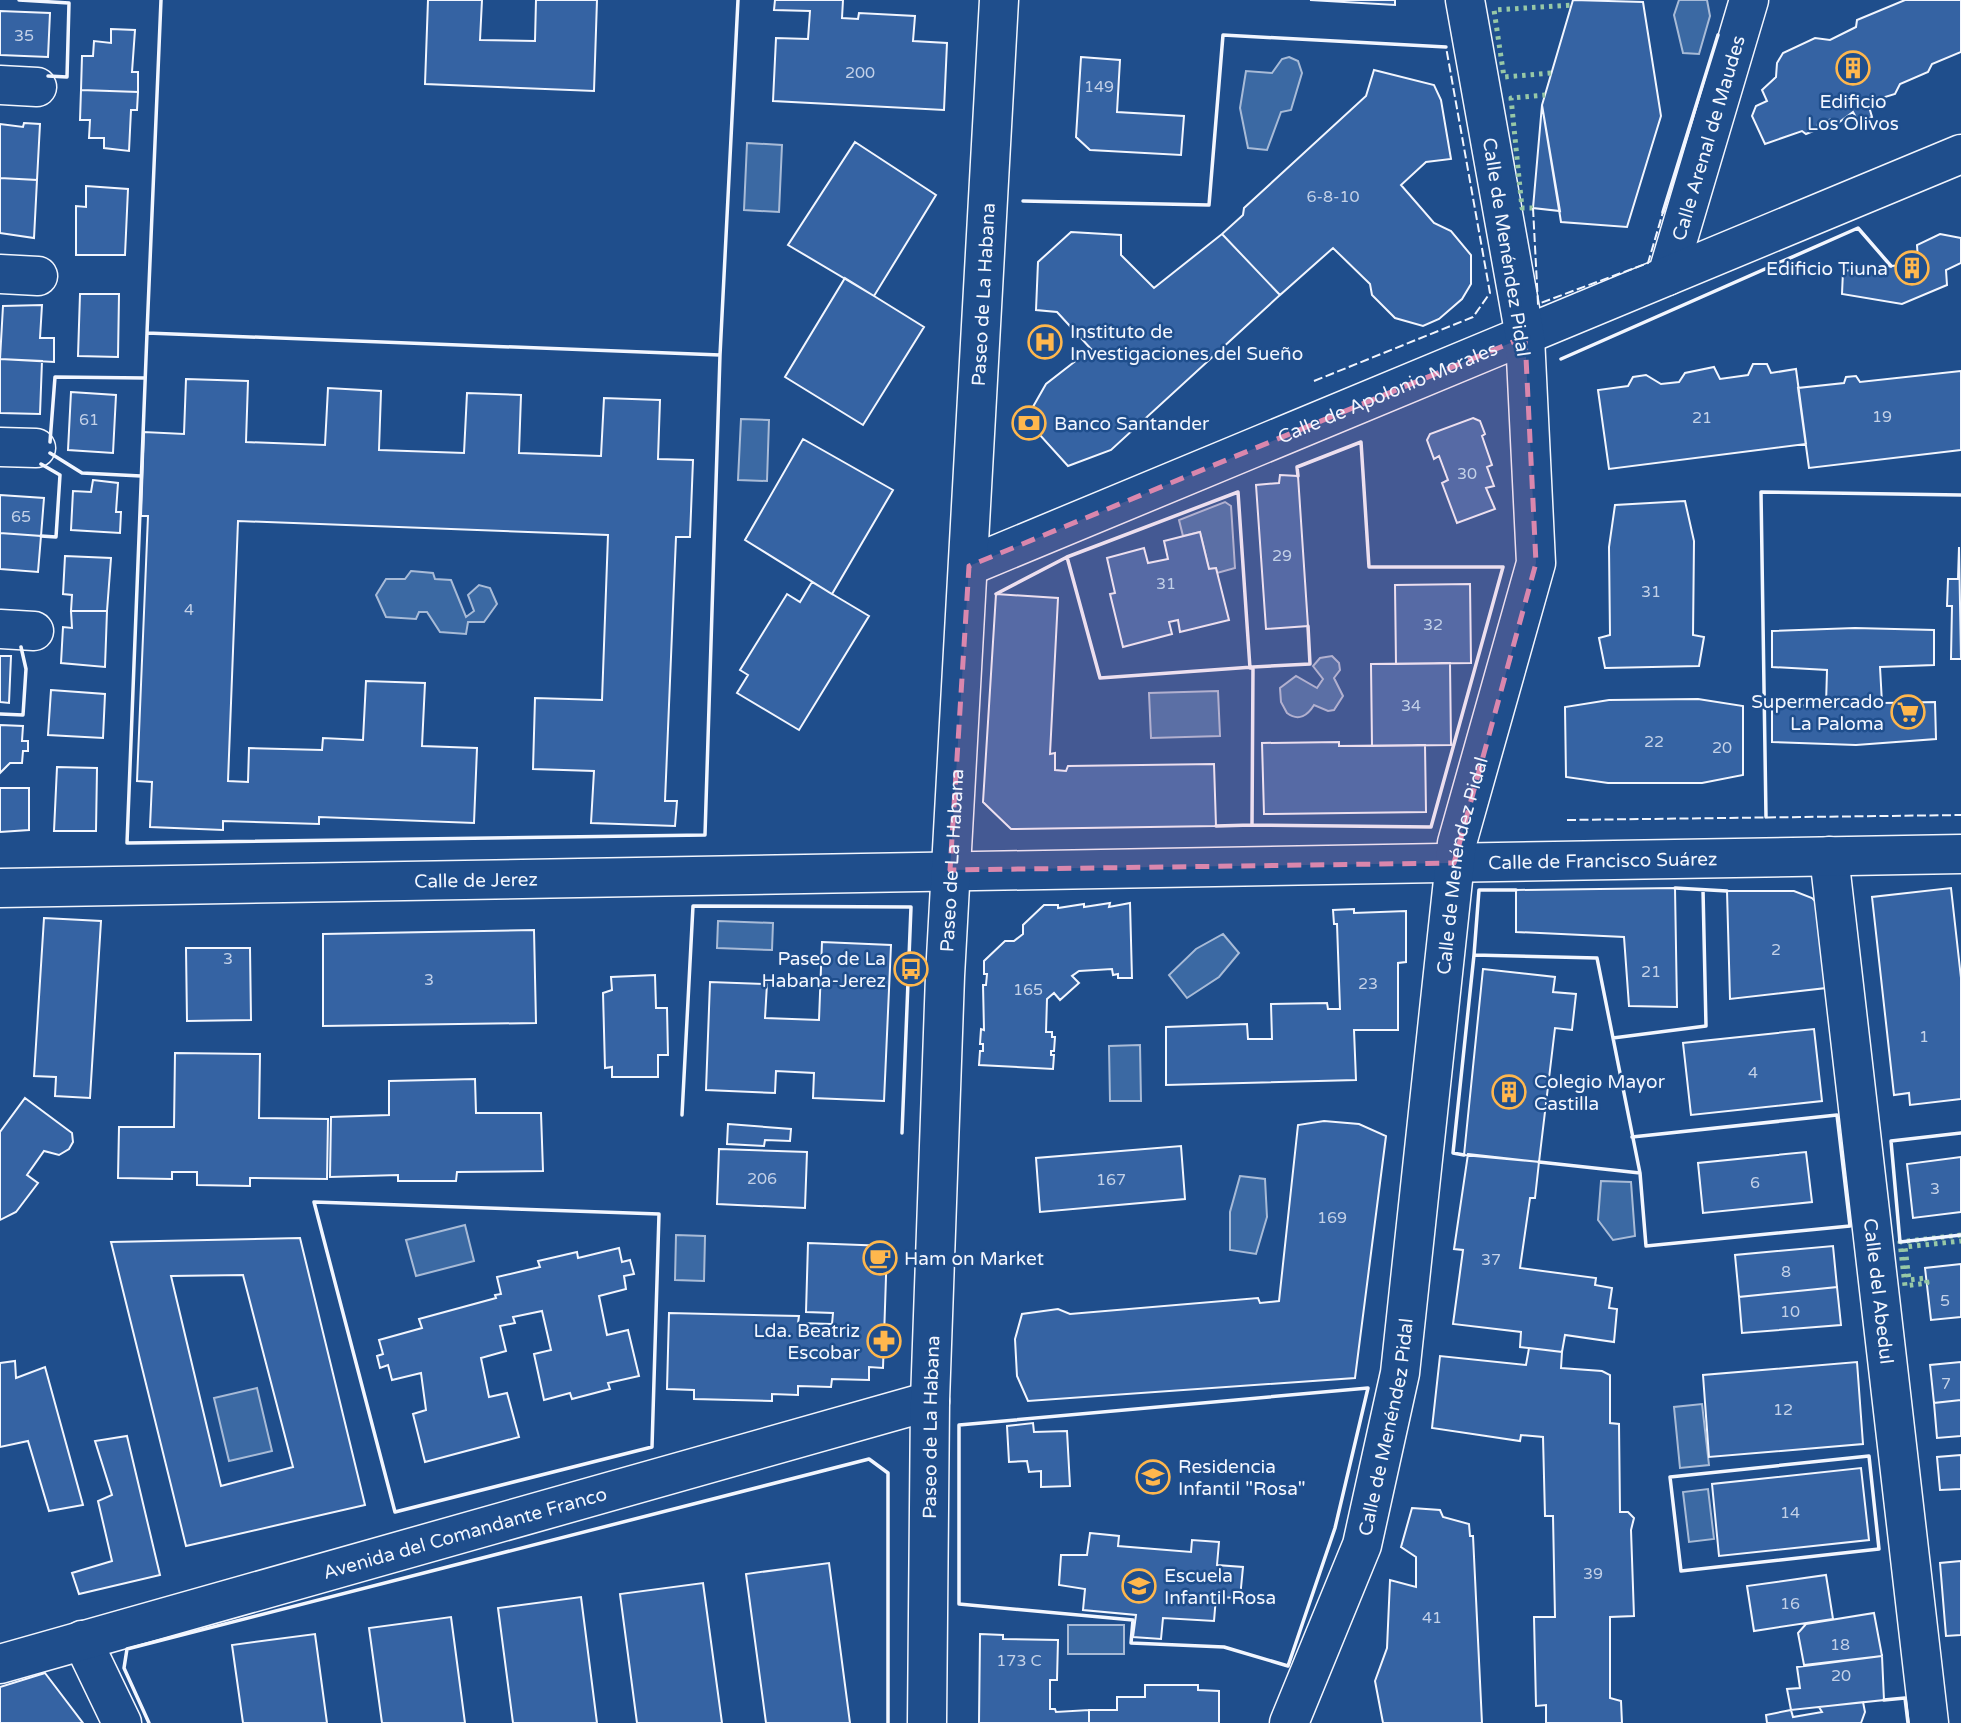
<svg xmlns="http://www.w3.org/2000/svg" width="1961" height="1723" font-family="'Varela Round',sans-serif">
	<rect width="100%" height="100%" fill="#1f4e8c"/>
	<!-- water -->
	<path fill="#3b69a3" stroke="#a8bbd7" stroke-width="2" d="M1679,0h28l3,16 -11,38 -16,-1 -9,-38z
		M1289,57l9,4 4,12 -11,37 -10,2 -14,38 -19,-2 -8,-40 6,-37 26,2 10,-14z
		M747,143l35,2 -3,67 -35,-2z
		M741,419l28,1 -2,61 -29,-1z
		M1225,502l6,4 4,62 -18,5 -1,-5 -7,1 -9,-37 -17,4 -4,-16z
		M411,571l22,2 2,6 16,1 15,37 8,-6 -6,-16 11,-10 11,3 7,16 -13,18h-16l-2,12 -26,-2 -13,-20h-8l-3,7 -30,-2 -10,-22 10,-16h19z
		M1332,656l7,7 1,7 -6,8 9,18 -9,14 -6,1 -14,-6c-6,10 -15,17 -27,8l-6,-11 -1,-14 16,-12 21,12 6,-9 -10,-13 7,-8z
		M1218,691l2,45 -69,2 -2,-45z
		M718,921l55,2 -1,27 -55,-2z
		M1223,934l16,19 -20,24 -32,21 -18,-23 27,-26z
		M1140,1045l1,56h-31l-1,-55z
		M1240,1176l25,3 2,38 -11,37 -26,-4v-38z
		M1601,1181l30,1 4,54 -22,4 -15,-20z
		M465,1225l9,36 -58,15 -10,-36z
		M676,1235l29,1 -1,45 -29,-1z
		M257,1388l15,63 -43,10 -15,-63z
		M1702,1404l7,61 -29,3 -6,-61z
		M1708,1489l6,50 -25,3 -6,-50z
		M1068,1625h56v29h-56z"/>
	<!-- building -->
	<path fill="#3563a3" stroke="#f2f6ff" stroke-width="2" fill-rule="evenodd" d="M428,0h54l-2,40 55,1 1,-41h61l-3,91 -169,-7z
		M775,0h68l-1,18 16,1 1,-6 56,3 -2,25 34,2 -3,67 -171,-9 3,-63 32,1 2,-28 -36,-1z
		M1310,0h85v5z
		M1573,0l70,2 18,114 -34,111 -66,-5 -19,-117z
		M1905,0h56v52l-29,12 -4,8 -28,12 -5,10 -20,6 -5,10 2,7 -13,6 -6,-11 -15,11 -6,-4 -14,4 -2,7 -10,4 -4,-3 -37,13 -13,-28 4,-10 11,-5 -5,-11 14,-13 1,-14 6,-10 32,-15 15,2 26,-13 1,-7z
		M0,11l50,2 -2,44 -48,-2z
		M111,29l24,1 -3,42h6v20l-57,-2 1,-34h11l1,-15 17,2z
		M1081,57l39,3 -3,52 67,4 -3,39 -91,-5 -14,-13z
		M1374,70l60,15 7,15 10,59 -25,3 -25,23 33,38 17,8 20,24v29l-9,15 -23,20 -16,7 -28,-8 -23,-23 -2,-11 -37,-36 -53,47 -58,-61 21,-19 1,-7 122,-112z
		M81,90l57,2 -1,18h-6l-2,41 -25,-3v-10h-15l1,-18h-10z
		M1542,105l18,106 -27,-3z
		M24,123l16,1 -3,56 -37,-2v-54l23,3z
		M855,142l81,53 -62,101 -86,-51z
		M0,178l37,2 -3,58 -34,-5z
		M86,186l42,3 -3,66h-49v-49l10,1z
		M1071,232l50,3v20l33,33 68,-54 58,61 -169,155 -43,16 -39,-43 1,-11 16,-28 45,-35 -34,-37 -21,-2 2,-48z
		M1940,234l21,4v25l-15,7 1,15 -45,19 -60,-10 1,-23 68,-7 7,-4 -1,-15z
		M845,278l79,49 -61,98 -78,-48z
		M80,294h39l-1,63 -40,-1z
		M42,305l-2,33h14v24l-54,-3 3,-53z
		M0,359l42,2 -2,53 -40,-1z
		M1753,364h14l4,9 25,-4 10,75 -197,25 -11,-79 30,-4 5,-9 13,-2 15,9 18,-2 6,-9 29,-6 6,12 28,-4z
		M1961,371v79l-152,18 -11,-80 46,-5 2,-6 10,-1 4,6z
		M186,379l62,2 -2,61 79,3 3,-57 53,3 -2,59 85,3 3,-60 54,2 -2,58 82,3 3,-58 56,2 -2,59 35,1 -3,77h-14l-11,264h12l-2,25 -84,-3 3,-52 -61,-2 2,-71 67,2 6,-165 -370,-14 -10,260 20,1 1,-34 73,2 1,-12 40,2 3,-59 59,2 -3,63 55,2 -3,75 -155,-6v7l-96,-3v9l-73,-3 2,-45 -15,-1 11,-265h-7l3,-84 40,2z
		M71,392l45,3 -3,58 -45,-3z
		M1473,418l7,3 5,13 -3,2 10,29 -5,2 7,19 -8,2 9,21 -38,14 -15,-40 6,-3 -9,-24 -5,3 -7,-19 3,-6z
		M803,439l90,51 -61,104 -87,-54z
		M1280,475l18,1 10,150 -42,3 -10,-144 23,-2z
		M93,480l25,3 -2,29h5l-1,21 -49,-3 2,-39 18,1z
		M0,495l44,3 -3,38 -41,-3z
		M1685,501l9,40 -1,94 11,2 -5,29 -94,2 -6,-30 11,-3 -1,-88 6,-42z
		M1200,532l9,37 7,-1 13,52 -49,12 -2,-12 -9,2 3,12 -49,13 -13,-53 5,-1 -8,-35 37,-10 4,15 20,-4 -4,-18z
		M0,533l41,3 -3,36 -38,-3z
		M1959,547l2,112h-10l1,-53h-5l1,-27h10z
		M65,556l46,2 -4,53h-36l1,-16 -9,-1z
		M812,582l57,34 -70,114 -62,-37 11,-18 -8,-5 47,-76 13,8z
		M1470,584l1,79 -75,1 -1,-79z
		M996,594l62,4 -8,156 5,-1v17l11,1 2,-5 146,-2 2,62 -205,3 -28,-27z
		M71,611h36l-2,56 -44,-4 2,-36 9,1z
		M1855,628l79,2v35l-54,2 2,36 53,-1 1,37 -80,6 -84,-3v-36l54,-1 1,-35 -55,-3v-36z
		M0,656h11l-2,47 -9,-1z
		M1450,663l1,82 -79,1 -1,-82z
		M51,690l54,4 -2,44 -55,-3z
		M1698,699l45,7v69l-41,8h-94l-42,-6 -1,-70 44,-7z
		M0,725l23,1 -1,15h6v10h-5l-1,12h-12l-10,10z
		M1339,742v4l86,-1 1,67 -162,2 -2,-71z
		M57,767l40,1 -1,63h-42z
		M0,788h29v42l-29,2z
		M1675,888l2,119 -48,-1 -5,-69 -108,-5v-42z
		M1951,888l10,90v121l-51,6 -1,-12 -15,2 -22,-198z
		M1727,891h67l18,7 5,5 9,85 -96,11z
		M1110,903l-1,4 21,-4 2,75h-14v-4l-5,1 -1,-6 -33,2 -7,5 7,7 -19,17 -6,-7 -7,6 -1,33h6v5h3l-1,14h-3v4h3l-1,14 -74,-4 1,-14h3v-7h-3l1,-15 3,1 -1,-45h3l1,-11h-3v-13l21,-20h9l9,-7v-9l21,-20h14v3l26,-4v3z
		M1354,909v4l52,-2v51l-8,1v67h-44l2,50 -190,5v-58l81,-3 1,15h24l-1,-35 56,-1 1,6h12l-3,-85h-3l-1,-14z
		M44,918l57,3 -11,177 -35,-2 1,-19 -22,-1z
		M534,930l2,93 -213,3v-92z
		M822,942l69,3 -7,156 -71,-3 1,-25 -38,-2 -1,22 -69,-3 4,-108 57,2 -2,34 54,2z
		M186,948h64l1,72 -64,1z
		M1483,969l72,8 -2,15 23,2 -4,36 -17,-2 -16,134 -75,-7z
		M655,975l1,33h11l1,47h-10v22h-46v-10l-7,1 -2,-75 9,-3 -1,-13z
		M1814,1029l8,72 -131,14 -8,-72z
		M175,1053l85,1 -1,64 69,1 -1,60 -77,-1v8l-53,-1v-13h-25v7l-54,-1 1,-51h55z
		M475,1079l1,34h65l2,58 -86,1 -1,9h-58v-6l-68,2 1,-60 58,-2v-34z
		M25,1098l47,35 1,9 -4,7 -10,6 -15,-4 -17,24 11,8 -22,29 -16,8v-88z
		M1324,1121l35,3 27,12 -31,242 -327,23 -11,-25 -2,-37 7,-25 36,-5 12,5 188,-16 2,5 19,-2 19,-176z
		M728,1124l63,5 -1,12 -25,-1 -1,6 -37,-2z
		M1181,1146l4,53 -145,13 -4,-54z
		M719,1149l88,3 -2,56 -88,-4z
		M1806,1152l6,50 -109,11 -5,-50z
		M1468,1154l71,8 -4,36h-5l-10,70 76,10 -1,7 17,3 -3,20 8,1 -3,33 -49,-7 -3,17 -42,-5 1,-15 -68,-8 10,-74 -9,-1z
		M1961,1157v55l-48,6 -6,-54z
		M300,1238l65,267 -179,41 -75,-304zM243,1275l50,192 -72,19 -50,-210z
		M808,1243l79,3 -4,122 -14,-1v13l-37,-1 -1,8 -33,-1v9l-26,-1v7l-78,-2v-9l-27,-1 2,-76 130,3 -1,7 34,1 1,-11 -27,-1z
		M1833,1246l4,41 -98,10 -4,-42z
		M619,1248l3,14 8,-2 4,14 -10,2 2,13 -27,7 8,39 21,-5 11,46 -31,7 2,6 -38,10 -2,-6 -26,7 -10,-46 17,-4 -9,-39 -29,6 2,6 -15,3 6,25 -25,7 8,39 18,-4 12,44 -94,25 -12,-48 13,-4 -5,-37 -29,7 -4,-15 -8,3 -3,-12 6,-2 -4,-14 43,-12 -3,-9 77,-21 -1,-3 6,-1 -4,-17 43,-10 -2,-6 39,-9 1,6z
		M1961,1264v53l-30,3 -6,-52z
		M1837,1287l4,38 -99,8 -3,-36z
		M1529,1348l33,4 -1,16 41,3 8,4v48l9,1 1,88h8l6,6 -3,12 3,86 -24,1v81l11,3 1,22h-76v-18l-10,1 -2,-89h21l-2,-101h-8l-2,-79 -22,-2 -1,6 -88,-13 8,-72 86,9z
		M15,1361l1,17 29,-11 38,138 -34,6 -21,-70 -28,6v-84z
		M1857,1362l6,82 -154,13 -6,-82z
		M1961,1362v38l-27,3 -4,-38z
		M1961,1400v36l-24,2 -3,-35z
		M1033,1423l1,9 33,-1 3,55 -29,1v-16l-12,1 -2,-11 -18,1 -2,-36z
		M127,1436l33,139 -81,19 -7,-21 40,-12 -14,-60 14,-6 -17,-54z
		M1961,1455v34l-21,1 -3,-33z
		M1861,1468l8,72 -150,16 -7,-72z
		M1412,1508l28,2 3,7 26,7 1,12h3l9,187h-99l-8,-42 12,-33 3,-68 26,7v-30l-15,-10z
		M1090,1533l29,3 -1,10 73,6 1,-12 27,2 -2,23 26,2 -3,31 -24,-1 -2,24 -51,-3 -2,21 -28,-2 3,-22 -53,-5 2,-21 -26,-4 2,-30h26z
		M1961,1561v74l-15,1 -6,-73z
		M829,1563l21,160h-84l-20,-149z
		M1826,1575l7,44 -79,12 -7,-45z
		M703,1583l19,140h-85l-17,-129z
		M581,1597l16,126h-84l-15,-115z
		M1874,1613l8,43 -78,9 -6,-32 8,-9z
		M451,1617l14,106h-83l-13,-95z
		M315,1634l12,89h-84l-11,-78z
		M980,1634l23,1v4l55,1 -1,40h-7v29h5l1,3 33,-2v13h-110z
		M1882,1656l2,44 -93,10 -4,-21 13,-1 -3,-21z
		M45,1673l38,50h-83v-36z
		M1145,1685h53v5l21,1v32h-130v-13h28v-13h28z
		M1863,1702l2,10 -4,11h-94l-1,-8 25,-5 2,7 29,-5 -3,-5z"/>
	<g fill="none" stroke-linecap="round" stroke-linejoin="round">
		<defs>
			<g id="minor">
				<path d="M0,85l37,2"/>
				<path d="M0,274l38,2"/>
				<path id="s1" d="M1667,276l82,-276"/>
				<path d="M0,447l36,1"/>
				<path id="s2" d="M969,566l992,-412"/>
				<path d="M0,629l34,2"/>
				<path id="s3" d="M1829,856l100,867"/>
				<path id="s4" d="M0,888l1961,-34"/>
				<path d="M82,1640l40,83"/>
				<path id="s5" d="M0,1664l930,-263"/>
				<path id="s6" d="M927,1723l3,-322 15,-425 54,-976"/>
				<path id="s7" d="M1289,1723l73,-178 38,-172 57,-530 79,-280 -11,-226 -60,-337"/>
			</g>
		</defs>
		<!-- minor casing -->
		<use href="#minor" stroke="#f2f6ff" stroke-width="41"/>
		<!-- minor -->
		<use href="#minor" stroke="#1f4e8c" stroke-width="38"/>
		<!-- hedge -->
		<path stroke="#97c8a6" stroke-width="5" stroke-dasharray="3.5 5" stroke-linecap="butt" d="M1551,73l-47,4 -10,-67 78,-5
			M1533,208h-11l-11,-110 34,-3
			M1961,1235l-61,7 5,44 22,-3 -1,-5 -17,2 -4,-33 56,-6"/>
		<!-- fence -->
		<path stroke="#f2f6ff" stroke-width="2" stroke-dasharray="9 3.5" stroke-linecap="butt" d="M1533,208l5,96 110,-41 15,-51
			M1314,381l159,-64 17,-24 -44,-246
			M1567,820l394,-5"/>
		<!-- wall -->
		<path stroke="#f2f6ff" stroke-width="3.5" d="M19,0l50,3 -2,74 -19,-1
			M1023,201l186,4 14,-170 223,12
			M1663,212l55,-177
			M147,333l573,22 -15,480 -578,8z
			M147,333l14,-333
			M720,355l18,-355
			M1561,359l297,-131 33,38
			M50,442l5,-65 90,1
			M50,453l32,20 59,3
			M41,464l19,11 -4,62 -15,-1
			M1067,557l171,-65 12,176
			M996,594l71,-37 33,121 153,-11 -1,158 -36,1
			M1253,667l57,-3 -2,-38
			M0,714l23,1 3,-46 -5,-22
			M1766,817l-5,-325 200,3
			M1252,825l179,2 72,-260h-134l-8,-125 -64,25 1,9
			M1675,888l52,3
			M1474,955l5,-65h37
			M1613,1038l93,-12 -3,-136
			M682,1115l11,-209 218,1 -9,226
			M1961,1133l-70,8 9,101 61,-7
			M1632,1137l205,-22 13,111 -204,20 -6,-73
			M1464,1155l-11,-2 21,-198 123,3 43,215 -101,-11
			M314,1202l345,12 -7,233 -257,65z
			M1368,1388l-33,140 -47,138 -64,-19 -93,-4 2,-23 -174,-16v-179z
			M1869,1456l10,93 -198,22 -11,-94z
			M1884,1700l21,-2 3,25
			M149,1723l-25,-55 3,-19 742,-190 19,14v250"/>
	</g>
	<!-- marked area -->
	<path fill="#da87ad" fill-opacity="0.2" stroke="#da87ad" stroke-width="5" stroke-dasharray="14 9" stroke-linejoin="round" d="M1525,337l11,226 -82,300 -504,7 19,-304z"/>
	<!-- icons -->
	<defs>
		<symbol id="building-ring" viewBox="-11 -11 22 22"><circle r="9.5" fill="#1f4e8c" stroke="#ffb74d" stroke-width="1.5"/><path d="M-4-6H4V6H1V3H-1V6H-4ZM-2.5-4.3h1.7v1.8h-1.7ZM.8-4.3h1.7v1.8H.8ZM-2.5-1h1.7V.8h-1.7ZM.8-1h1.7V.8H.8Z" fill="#ffb74d"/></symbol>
		<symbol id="hospital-ring" viewBox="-11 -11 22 22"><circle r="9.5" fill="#1f4e8c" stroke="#ffb74d" stroke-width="1.5"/><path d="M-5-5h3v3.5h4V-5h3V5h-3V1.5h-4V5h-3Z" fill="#ffb74d"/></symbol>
		<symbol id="bank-ring" viewBox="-11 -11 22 22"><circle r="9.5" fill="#1f4e8c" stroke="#ffb74d" stroke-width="1.5"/><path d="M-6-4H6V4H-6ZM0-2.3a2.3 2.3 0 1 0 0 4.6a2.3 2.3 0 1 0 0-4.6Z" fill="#ffb74d"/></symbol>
		<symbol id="supermarket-ring" viewBox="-11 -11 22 22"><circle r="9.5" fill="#1f4e8c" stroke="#ffb74d" stroke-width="1.5"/><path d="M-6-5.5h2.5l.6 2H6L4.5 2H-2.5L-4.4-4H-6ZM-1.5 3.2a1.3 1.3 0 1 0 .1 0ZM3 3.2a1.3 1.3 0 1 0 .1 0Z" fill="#ffb74d"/></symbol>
		<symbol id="bus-ring" viewBox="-11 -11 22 22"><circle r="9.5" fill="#1f4e8c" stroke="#ffb74d" stroke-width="1.5"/><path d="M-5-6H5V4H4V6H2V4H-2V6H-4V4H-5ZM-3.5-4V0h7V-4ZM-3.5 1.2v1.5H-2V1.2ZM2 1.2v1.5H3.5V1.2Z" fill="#ffb74d"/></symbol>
		<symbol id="cafe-ring" viewBox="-11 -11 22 22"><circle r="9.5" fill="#1f4e8c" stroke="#ffb74d" stroke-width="1.5"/><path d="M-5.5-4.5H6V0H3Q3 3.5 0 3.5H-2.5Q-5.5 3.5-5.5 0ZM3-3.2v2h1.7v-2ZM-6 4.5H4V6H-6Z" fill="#ffb74d"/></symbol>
		<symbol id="pharmacy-ring" viewBox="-11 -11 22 22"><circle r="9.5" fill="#1f4e8c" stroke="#ffb74d" stroke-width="1.5"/><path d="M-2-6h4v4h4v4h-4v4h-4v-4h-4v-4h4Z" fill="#ffb74d"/></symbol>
		<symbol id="school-ring" viewBox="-11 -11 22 22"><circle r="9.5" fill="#1f4e8c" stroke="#ffb74d" stroke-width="1.5"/><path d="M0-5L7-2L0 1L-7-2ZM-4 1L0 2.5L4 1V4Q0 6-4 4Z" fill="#ffb74d"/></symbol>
	</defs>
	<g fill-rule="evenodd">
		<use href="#building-ring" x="1834" y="49" width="38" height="38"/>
		<use href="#building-ring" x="1893" y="249" width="38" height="38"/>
		<use href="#hospital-ring" x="1026" y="323" width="38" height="38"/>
		<use href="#bank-ring" x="1010" y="404" width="38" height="38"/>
		<use href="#supermarket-ring" x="1889" y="693" width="38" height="38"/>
		<use href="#bus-ring" x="892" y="950" width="38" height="38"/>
		<use href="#building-ring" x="1490" y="1073" width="38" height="38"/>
		<use href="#cafe-ring" x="861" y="1239" width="38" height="38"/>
		<use href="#pharmacy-ring" x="865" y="1322" width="38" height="38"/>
		<use href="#school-ring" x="1134" y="1458" width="38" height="38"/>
		<use href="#school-ring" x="1120" y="1567" width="38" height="38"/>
	</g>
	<g text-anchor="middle" stroke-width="5" stroke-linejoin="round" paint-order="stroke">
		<!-- number labels -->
		<g font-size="16" fill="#c3d1e8">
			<text x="24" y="41">35</text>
			<text x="860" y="78">200</text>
			<text x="1099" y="92">149</text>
			<text x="1333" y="202">6-8-10</text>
			<text x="1882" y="422">19</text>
			<text x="1702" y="423">21</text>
			<text x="89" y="425">61</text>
			<text x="1467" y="479">30</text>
			<text x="21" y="522">65</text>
			<text x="1282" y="561">29</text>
			<text x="1166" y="589">31</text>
			<text x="1651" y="597">31</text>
			<text x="189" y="615">4</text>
			<text x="1433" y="630">32</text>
			<text x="1411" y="711">34</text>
			<text x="1654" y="747">22</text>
			<text x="1722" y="753">20</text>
			<text x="1776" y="955">2</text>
			<text x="228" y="964">3</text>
			<text x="1651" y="977">21</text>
			<text x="429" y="985">3</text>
			<text x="1368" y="989">23</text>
			<text x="1028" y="995">165</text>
			<text x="1924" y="1042">1</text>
			<text x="1753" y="1078">4</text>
			<text x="762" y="1184">206</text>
			<text x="1111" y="1185">167</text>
			<text x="1755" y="1188">6</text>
			<text x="1935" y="1194">3</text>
			<text x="1332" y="1223">169</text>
			<text x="1491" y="1265">37</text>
			<text x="1786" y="1277">8</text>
			<text x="1945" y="1306">5</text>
			<text x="1790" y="1317">10</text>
			<text x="1946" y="1389">7</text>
			<text x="1783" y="1415">12</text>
			<text x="1790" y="1518">14</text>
			<text x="1593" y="1579">39</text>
			<text x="1790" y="1609">16</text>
			<text x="1432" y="1623">41</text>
			<text x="1840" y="1650">18</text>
			<text x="1019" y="1666">173 C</text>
			<text x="1841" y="1681">20</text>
		</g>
		<!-- poi labels -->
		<g font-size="19" fill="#f2f6ff" stroke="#1f4e8c" text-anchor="start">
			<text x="1853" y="108" text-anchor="middle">Edificio<tspan x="1853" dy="22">Los Olivos</tspan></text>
			<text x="1888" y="275" text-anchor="end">Edificio Tiuna</text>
			<text x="1070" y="338">Instituto de<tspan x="1070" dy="22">Investigaciones del Sueño</tspan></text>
			<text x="1054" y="430">Banco Santander</text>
			<text x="1884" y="708" text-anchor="end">Supermercado<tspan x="1884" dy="22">La Paloma</tspan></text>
			<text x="886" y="965" text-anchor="end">Paseo de La<tspan x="886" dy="22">Habana-Jerez</tspan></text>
			<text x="1534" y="1088">Colegio Mayor<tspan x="1534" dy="22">Castilla</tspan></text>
			<text x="904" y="1265">Ham on Market</text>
			<text x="860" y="1337" text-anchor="end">Lda. Beatriz<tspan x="860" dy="22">Escobar</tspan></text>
			<text x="1178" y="1473">Residencia<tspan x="1178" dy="22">Infantil "Rosa"</tspan></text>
			<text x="1164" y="1582">Escuela<tspan x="1164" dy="22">Infantil Rosa</tspan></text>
		</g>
		<!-- street labels -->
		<g font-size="19" fill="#f2f6ff" stroke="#1f4e8c">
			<text dy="7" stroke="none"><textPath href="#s1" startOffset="144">Calle Arenal de Maudes</textPath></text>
			<text transform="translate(1507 247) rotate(81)" y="7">Calle de Menéndez Pidal</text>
			<text dy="7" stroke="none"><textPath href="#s6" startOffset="1430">Paseo de La Habana</textPath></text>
			<text dy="7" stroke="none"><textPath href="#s2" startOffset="453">Calle de Apolonio Morales</textPath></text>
			<text dy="7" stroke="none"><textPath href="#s4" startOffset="1603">Calle de Francisco Suárez</textPath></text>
			<text dy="7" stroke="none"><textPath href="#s6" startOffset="863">Paseo de La Habana</textPath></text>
			<text dy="7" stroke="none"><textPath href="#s7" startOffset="880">Calle de Menéndez Pidal</textPath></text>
			<text dy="7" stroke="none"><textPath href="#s4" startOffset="476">Calle de Jerez</textPath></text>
			<text dy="7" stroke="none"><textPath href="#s3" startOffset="438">Calle del Abedul</textPath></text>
			<text dy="7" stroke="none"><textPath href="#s7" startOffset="313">Calle de Menéndez Pidal</textPath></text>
			<text dy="7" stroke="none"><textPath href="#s6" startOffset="296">Paseo de La Habana</textPath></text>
			<text dy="7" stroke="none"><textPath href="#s5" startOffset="483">Avenida del Comandante Franco</textPath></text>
		</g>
	</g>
</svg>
